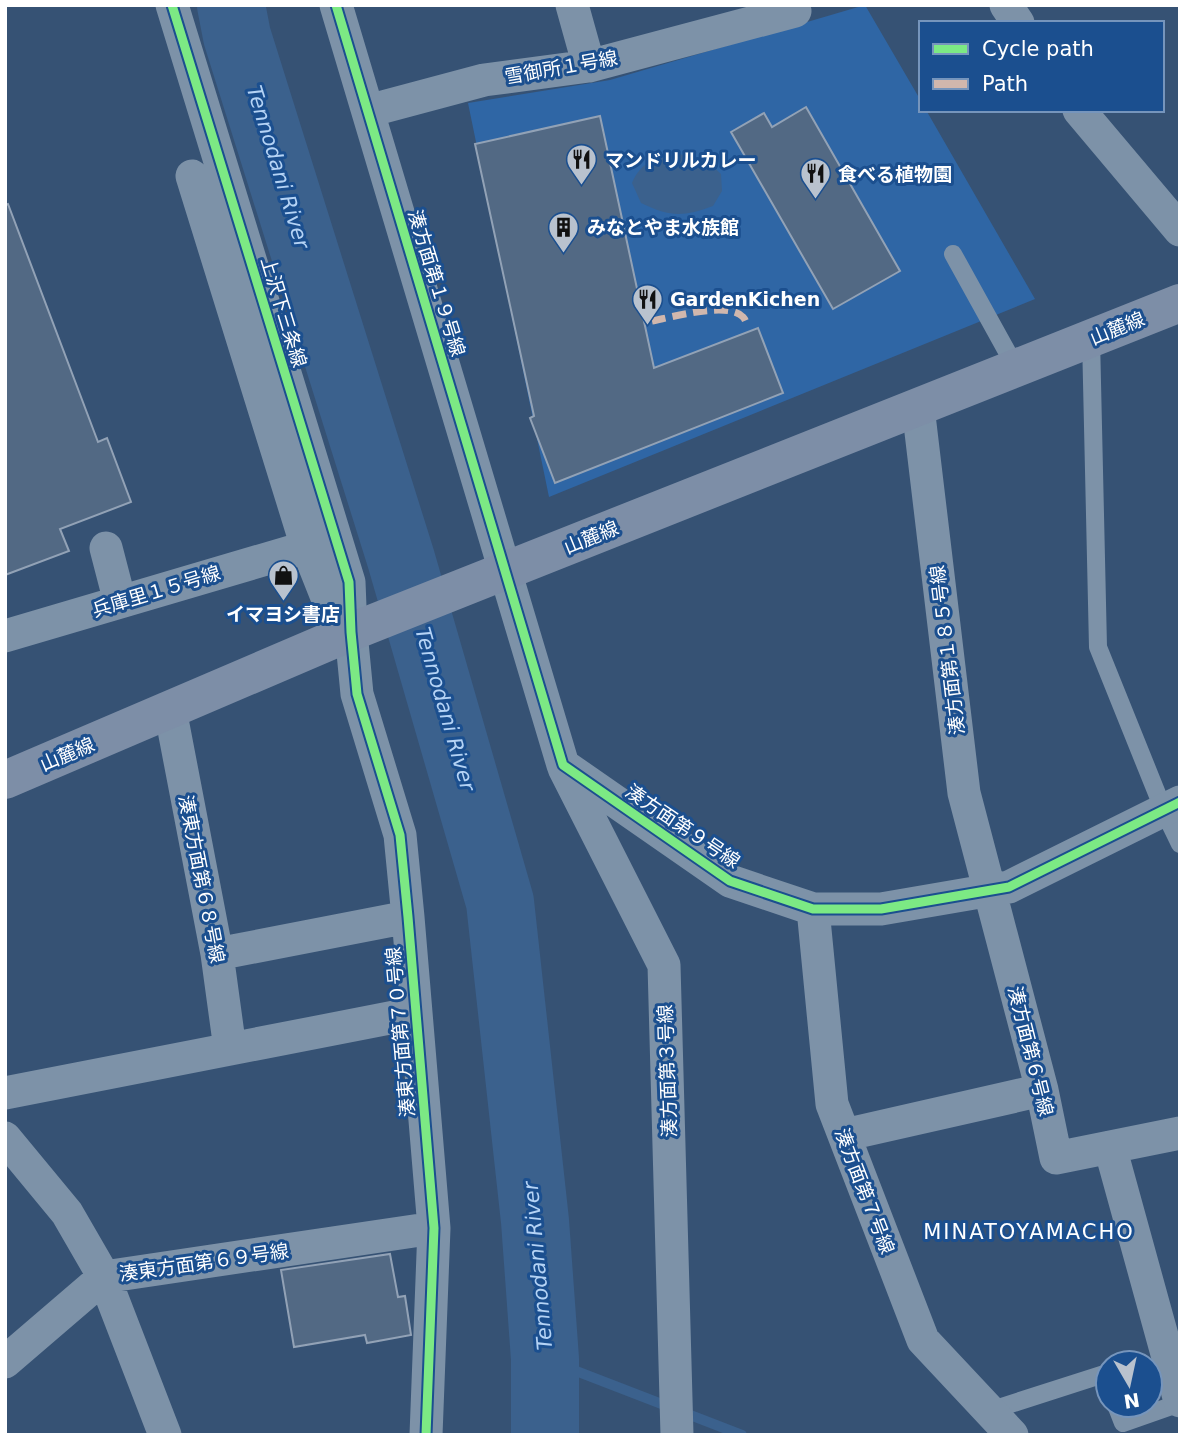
<svg xmlns="http://www.w3.org/2000/svg" width="1185" height="1440" font-family="'DejaVu Sans','Noto Sans JP',sans-serif">
	<rect width="100%" height="100%" fill="#365274"/>
	<!-- green -->
	<path fill="#2f66a5" d="M865,5l56,96v9h5l109,189 -486,198 -81,-394 142,-23z"/>
	<!-- water -->
	<path fill="#3b618d" d="M679,154l28,7 14,13 1,17 -9,15c-30,11 -43,11 -72,-3l-9,-20c10,-23 24,-24 47,-29z"/>
	<g fill="none" stroke-linecap="round" stroke-linejoin="round">
		<!-- stream -->
		<path stroke="#3b618d" stroke-width="10" d="M545,1359l197,76"/>
		<!-- river -->
		<path stroke="#3b618d" stroke-width="68" d="M231,5l6,31 164,523 99,343 35,319 10,138v76"/>
	</g>
	<!-- building -->
	<path fill="#526984" stroke="#92a2b6" stroke-width="2" d="M806,107l94,164 -67,38 -102,-177 33,-19 8,14z
		M600,116l54,252 104,-40 25,65 -228,90 -25,-65 4,-2 -59,-272z
		M8,204l90,238 9,-4 24,64 -71,27 9,22 -64,24v-370z
		M390,1254l8,43 7,-1 6,39 -44,8 -2,-8 -71,12 -13,-77z"/>
	<g fill="none" stroke-linecap="round" stroke-linejoin="round">
		<!-- service -->
		<path stroke="#7d92a8" stroke-width="18" d="M953,254l63,114
			M1091,338l7,309 66,164 16,33
			M1116,1405l7,18 57,-20
			M989,1411l115,-37 4,10"/>
		<!-- minor -->
		<path stroke="#7d92a8" stroke-width="33" d="M172,5l177,577 2,50 6,62 43,141 8,82 26,311 -8,207
			M336,5l227,760 167,116 83,28h68l128,-22 171,-85
			M572,5l17,61
			M1006,5l12,18
			M1079,110l101,120
			M368,111l116,-31 105,-14 206,-55
			M192,176l115,371 19,48 25,37
			M918,407l46,386 78,297 14,68 124,-25
			M106,548l14,54
			M5,636l302,-89
			M170,709l47,245 13,95
			M564,768l100,197 13,470
			M813,909l19,195 91,236 89,95
			M217,954l191,-37
			M5,1093l410,-80
			M844,1135l198,-45
			M5,1138l62,75 37,64 61,158
			M1110,1147l70,254
			M5,1362l99,-85 330,-49"/>
		<!-- primary -->
		<path stroke="#7d8ea7" stroke-width="38" d="M5,780l346,-148 829,-329"/>
		<!-- quiet -->
		<path stroke="#d1b7ad" stroke-width="7" stroke-dasharray="14 7" stroke-linecap="butt" d="M652,321c20,-4 77,-20 91,-4 3,3 3,7 5,10"/>
		<defs>
			<path id="cycleway" d="M172,5l177,577 2,50 6,62 43,141 8,82 26,311 -8,207
				M336,5l227,760 167,116 83,28h68l128,-22 171,-85"/>
		</defs>
		<!-- cycleway casing -->
		<use href="#cycleway" stroke="#1b4f8f" stroke-width="13"/>
		<!-- cycleway -->
		<use href="#cycleway" stroke="#7ce984" stroke-width="9"/>
	</g>
	<!-- icons -->
	<defs>
		<symbol id="restaurant-pin" viewBox="-11 -11 22 30"><path d="M0 17L-7.5 6A9.5 9.5 0 1 1 7.5 6Z" fill="#b9c2ce" stroke="#1b4f8f"/><path d="M-5-6h1v4h1v-4h1v4h1v-4h1v5L-1.5 .5V6h-2V.5L-5-1ZM5-6V6H3V1.5H1.5Q1.5-4 5-6Z" fill="#111"/></symbol>
		<symbol id="building-pin" viewBox="-11 -11 22 30"><path d="M0 17L-7.5 6A9.5 9.5 0 1 1 7.5 6Z" fill="#b9c2ce" stroke="#1b4f8f"/><path d="M-4-6H4V6H1V3H-1V6H-4ZM-2.5-4.3h1.7v1.8h-1.7ZM.8-4.3h1.7v1.8H.8ZM-2.5-1h1.7V.8h-1.7ZM.8-1h1.7V.8H.8Z" fill="#111"/></symbol>
		<symbol id="shop-pin" viewBox="-11 -11 22 30"><path d="M0 17L-7.5 6A9.5 9.5 0 1 1 7.5 6Z" fill="#b9c2ce" stroke="#1b4f8f"/><path d="M-5-2.5h2.3a2.7 3.5 0 0 1 5.4 0H5L5.5 6h-11ZM-1.5-2.5h3a1.5 2.3 0 0 0-3 0Z" fill="#111"/></symbol>
	</defs>
	<g fill-rule="evenodd">
		<use href="#restaurant-pin" x="564" y="142" width="35" height="47"/>
		<use href="#restaurant-pin" x="798" y="156" width="35" height="47"/>
		<use href="#building-pin" x="546" y="210" width="35" height="47"/>
		<use href="#restaurant-pin" x="630" y="282" width="35" height="47"/>
		<use href="#shop-pin" x="266" y="558" width="35" height="47"/>
	</g>
	<g text-anchor="middle" stroke-width="6" stroke-linejoin="round" paint-order="stroke">
		<!-- street labels -->
		<g font-size="19" fill="#fff" stroke="#1b4f8f">
			<text transform="translate(561 67) rotate(-10)" y="7">雪御所１号線</text>
			<text transform="translate(437 283) rotate(73)" y="7">湊方面第１９号線</text>
			<text transform="translate(284 312) rotate(73)" y="7">上沢下三条線</text>
			<text transform="translate(1117 328) rotate(-22)" y="7">山麓線</text>
			<text transform="translate(591 537) rotate(-22)" y="7">山麓線</text>
			<text transform="translate(156 591) rotate(-17)" y="7">兵庫里１５号線</text>
			<text transform="translate(947 650) rotate(-97)" y="7">湊方面第１８５号線</text>
			<text transform="translate(67 754) rotate(-23)" y="7">山麓線</text>
			<text transform="translate(683 826) rotate(34)" y="7">湊方面第９号線</text>
			<text transform="translate(202 879) rotate(79)" y="7">湊東方面第６８号線</text>
			<text transform="translate(400 1032) rotate(-95)" y="7">湊東方面第７０号線</text>
			<text transform="translate(1031 1051) rotate(76)" y="7">湊方面第６号線</text>
			<text transform="translate(667 1071) rotate(-92)" y="7">湊方面第３号線</text>
			<text transform="translate(865 1191) rotate(69)" y="7">湊方面第７号線</text>
			<text transform="translate(204 1262) rotate(-8)" y="7">湊東方面第６９号線</text>
		</g>
		<!-- poi labels -->
		<g font-size="19" font-weight="bold" fill="#fff" stroke="#1b4f8f" text-anchor="start">
			<text x="605" y="167">マンドリルカレー</text>
			<text x="838" y="181">食べる植物園</text>
			<text x="587" y="234">みなとやま水族館</text>
			<text x="670" y="306">GardenKichen</text>
			<text x="283" y="621" text-anchor="middle">イマヨシ書店</text>
		</g>
		<!-- water labels -->
		<g font-size="21" font-style="italic" fill="#b5d3f5" stroke="#1b4f8f">
			<text transform="translate(278 167) rotate(73)" y="7">Tennodani River</text>
			<text transform="translate(445 709) rotate(74)" y="7">Tennodani River</text>
			<text transform="translate(538 1266) rotate(-95)" y="7">Tennodani River</text>
		</g>
		<!-- neighbourhood labels -->
		<g font-size="21" letter-spacing="2" fill="#fff" stroke="#1b4f8f">
			<text x="1029" y="1239">MINATOYAMACHO</text>
		</g>
	</g>
	<!-- border -->
	<rect width="1185" height="1440" fill="none" stroke="#ffffff" stroke-width="14"/>
	<!-- legend -->
	<rect x="919" y="21" width="245" height="91" fill="#1b4f8f" stroke="#7695bc" stroke-width="2"/>
	<rect x="933" y="44" width="35" height="10" fill="#7ce984" stroke="#7695bc" stroke-width="2"/>
	<text x="982" y="56" font-size="21" fill="#ffffff">Cycle path</text>
	<rect x="933" y="79" width="35" height="10" fill="#d1b7ad" stroke="#7695bc" stroke-width="2"/>
	<text x="982" y="91" font-size="21" fill="#ffffff">Path</text>
	<!-- north arrow -->
	<g transform="translate(1129 1384) rotate(171)"><circle r="33" fill="#1b4f8f" stroke="#7695bc" stroke-width="2"/>
	<path d="M0-5L12 26L0 18L-12 26Z" fill="#b9c2ce"/>
	<text y="-10" font-size="19" font-weight="bold" text-anchor="middle" fill="#ffffff">N</text>
	</g>
</svg>
